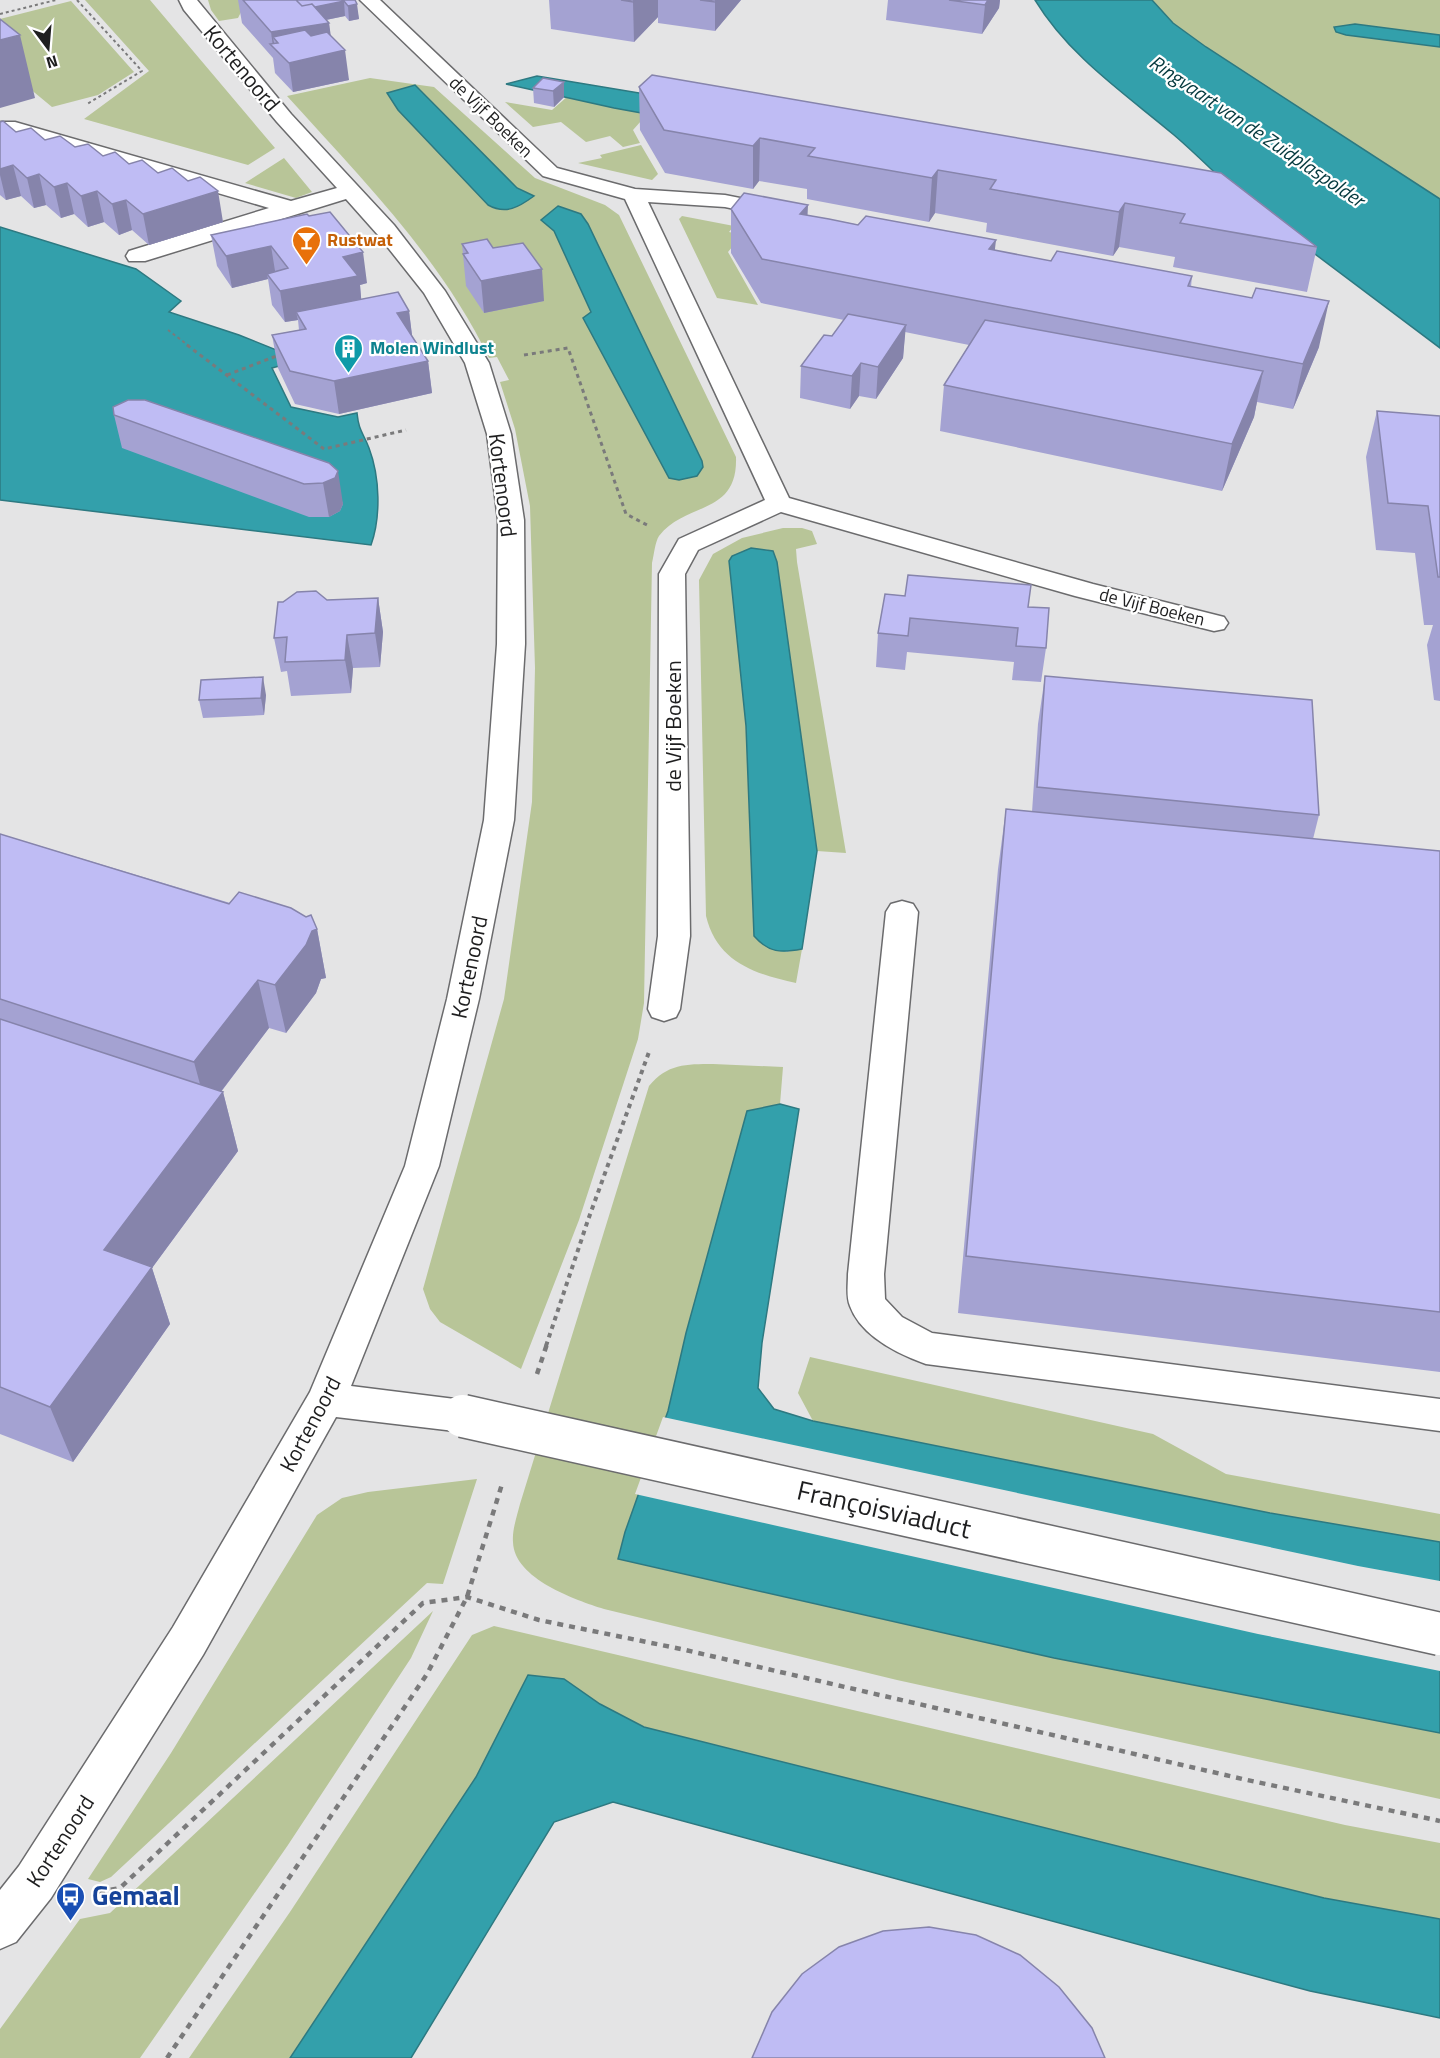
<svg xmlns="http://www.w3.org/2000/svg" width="1440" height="2058" font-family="'Titillium Web',sans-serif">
	<rect width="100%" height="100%" fill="#e4e4e5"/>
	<!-- green -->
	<path fill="#b8c598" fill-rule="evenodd" d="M85,0h65l125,148 -27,17 -164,-46 65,-48z
		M208,0h56l-19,4 -7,14 -19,3 -8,-11z
		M1152,0h288v35l-85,-11 -9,11 94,12v152l-234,-152 -33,-24z
		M71,1l63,71 -36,23 -46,12 -52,-43v-45z
		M370,78l64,9 101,91 70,27 14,10 117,242c2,59 -50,44 -77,79 -4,6 -5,19 -7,27l-8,440 -6,36 -59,181 -58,149 -81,-47 -10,-13 -7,-20 81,-290 28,-197 3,-134 -5,-162 -15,-77 -15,-47 9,-2 -12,-23 -8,1c-49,-101 -128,-180 -202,-262zM415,85l102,103 16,8 -45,9zM554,231l135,248 -106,-160 8,-7z
		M568,96l87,19 -14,6 -8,9 7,13 -17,4 -13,-11 -24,6 -25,-20 -28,5 -28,-25 47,8z
		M641,145l17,29 -6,6 -74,-17 24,-5 -2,-3z
		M284,158l28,34 -16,6 -51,-15z
		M682,216l52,10 -5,6 13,3 -14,17 30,53 -41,-7 -38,-79z
		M783,528h19l10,3 5,13 -21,5 1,13 49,291 -29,-2 -40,-289 -4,-11c-19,-5 -28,1 -44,10l17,165 7,190 33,36 16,-3 -6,34c-41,-9 -79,-21 -90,-67l-7,-336 14,-26 29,-16z
		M713,1064l70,3 -3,37 -33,7 -79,300 -43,121 -7,27 436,99 386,75v66l-543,-119 -293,-71c-28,-9 -90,-30 -91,-67 -1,-12 4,-26 7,-38l129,-418c18,-22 37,-22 64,-22z
		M810,1357l343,77 73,40 214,40v28l-170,-29 -457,-92 -15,-28z
		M477,1479l-34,105 -16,-1 -316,294 -11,5 -12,-3 83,-126 146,-238 25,-17 26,-6z
		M433,1611l-22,47 -123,187 -148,213h-140v-29l80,-110 30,-6z
		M494,1626l851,199 95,18v76l-116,-21 -680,-171 -44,-23 -36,-25 -36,-4 -52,102 -186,281h-101l101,-146 182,-277z"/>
	<!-- water -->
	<path fill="#33a0ab" stroke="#2d7981" stroke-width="1.5" d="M1035,0h117l21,23 33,24 234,152v149l-157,-118 -669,-122 -108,-24 31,-8 698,116c-20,-19 -40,-39 -61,-57 -50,-42 -105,-79 -139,-135z
		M1355,24l85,11v12l-94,-12 -10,-3 -2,-5z
		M415,85l102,103 17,8c-15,11 -28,19 -46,9l-90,-95 -11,-17z
		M558,206l23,8 7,10 114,237 1,6 -6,9 -18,4 -10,-2 -86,-160 8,-6 -37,-81 -13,-11z
		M0,227l136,42 45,32 -12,11 70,23 45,18 6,10 -18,5 19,39 47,10 19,-4c2,19 6,19 12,35 11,29 12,69 2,97l-371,-45z
		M751,548l22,3 4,11 40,289 -15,98c-21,4 -33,4 -48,-13l-8,-210 -17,-165 3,-5z
		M780,1104l19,5 -37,234 -4,45 16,21 39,12 457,92 170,29v191l-386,-75 -436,-99 7,-27 43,-121 18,-78 61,-222z
		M528,1675l36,4 36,25 44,23 680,171 116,21v99l-130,-27 -697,-189 -59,20 -143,236h-121l186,-281z"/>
	<!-- pier -->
	<path fill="#e4e4e5" d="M663,1417l695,149 82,15v90l-182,-37 -623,-140z"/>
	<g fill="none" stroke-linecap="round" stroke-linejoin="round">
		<defs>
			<path id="minor" d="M179,0h18l94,114 103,111 51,66 44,72 22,71 13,86 1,124 -11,176 -35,179 -40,167 -88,220 112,14 14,4 5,12 -5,12 -14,4 -127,-15 -133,238 -152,243 -35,44 -16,7v-59l19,-24 154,-239 137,-235 95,-226 42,-167 37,-179 13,-176 1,-124 -11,-86 -22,-71 -41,-70 -46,-58 -32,-36 -201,62h-16l-3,-5 3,-5 140,-43 -269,-79 1,-7h14l276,79 46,-13 -60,-66 -93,-112z
				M360,0h20l177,168 78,21 90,6 61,12 3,5 -3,5 -8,1 -53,-11 -77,-5 141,296 304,86 131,33 4,6 -4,6 -10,2 -139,-35 -294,-84 -83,38 -13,24 5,362 -10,73 -4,8 -12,4 -12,-4 -4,-8 10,-73 1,-362 20,-35 86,-39 -140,-301 -82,-23z
				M902,901l11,3 5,8 -34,362 1,25 17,18 30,16 508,66v32l-514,-67c-28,-10 -65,-28 -76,-58 -4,-9 -2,-22 -2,-32l38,-362 5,-8z"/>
		</defs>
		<!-- minor casing -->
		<use href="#minor" stroke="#6b6b6d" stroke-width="3"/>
		<!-- path-far3 -->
		<path stroke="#7a7a7b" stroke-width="2" stroke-dasharray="3 3" stroke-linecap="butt" d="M77,0l65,71 -55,33
			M0,14l56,-14
			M168,330l21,16"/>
		<!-- path-far2 -->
		<path stroke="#7a7a7b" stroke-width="3" stroke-dasharray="4 4" stroke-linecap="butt" d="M187,345l137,104 82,-19
			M524,355l44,-7 58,166 21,11
			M227,375l52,-20"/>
		<!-- path-far1 -->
		<path stroke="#7a7a7b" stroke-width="4" stroke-dasharray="4.5 4.5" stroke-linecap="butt" d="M546,1346l42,-126 61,-168"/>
		<!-- path -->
		<path stroke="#7a7a7b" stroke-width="4.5" stroke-dasharray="6 6" stroke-linecap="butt" d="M537,1374l10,-30
			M99,1892l21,-4 303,-285 44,-6 72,23 142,29 566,131 193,41
			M167,2058l260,-384 40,-77 36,-116"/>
		<!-- minor -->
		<use href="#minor" fill="#fff" fill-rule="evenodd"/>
		<defs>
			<path id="minor-bridge" d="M463,1416l977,218"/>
		</defs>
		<!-- minor-bridge casing -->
		<use href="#minor-bridge" stroke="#6b6b6d" stroke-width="45" stroke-linecap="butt"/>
		<!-- minor-bridge -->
		<use href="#minor-bridge" stroke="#fff" stroke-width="42"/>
	</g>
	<!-- wall -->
	<path fill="#a4a2d2" d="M238,0h117l4,19 -10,2 -4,-5 -19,4 3,3 1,13 19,44 -56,12 -18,-19 -2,-15 -31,-35z
		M549,0h192l-26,31 -57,-8v-6l-24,25 -83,-13z
		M888,0h112l-1,8 -17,26 -96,-14z
		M652,75l665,172 -10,45 -134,-25 2,-10 -56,-10 -6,9 -127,-24 1,-9 -52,-10 -6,9 -122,-23v-10l-48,-8 -6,8 -88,-16 -25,-43 -1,-43z
		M564,82v15l-10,10 -20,-4 -1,-15z
		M0,122l16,10 59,15 83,26 65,49 -74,23 -17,-15 -13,5 -15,-13 -16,5 -14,-13 -13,4 -15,-13 -12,3 -13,-12 -15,4 -6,-5z
		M731,209l76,6 244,46 141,15 -1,11 128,60 -26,62 -36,-7 -3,15 -32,74 -282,-60 4,-46 25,-40 -64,-13 -2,26 -27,41 -17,-3 -9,13 -50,-11 1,-32 31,-30 12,-16 -83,-17 -30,-50z
		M307,214l60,69 -7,2 1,14 48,12 3,25 16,25 4,32 -93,21 -44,-10 -17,-36 -6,-33 27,-5 -1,-10 -13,2 -13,-17 -4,-26 -36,9 -15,-22 -6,-31z
		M462,244l31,4 51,53 -60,12 -18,-27z
		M1377,411l63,5v285l-6,-1 -7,-55 6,-20h-9l-9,-72 -39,-3 -10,-93z
		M114,415l215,48 14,41 -3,7 -11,6h-20l-187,-69z
		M885,594l143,13 18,41 -5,34 -29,-2 2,-18 -107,-10 -2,18 -29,-3 2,-34z
		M378,598l5,34 -3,35 -27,1 -2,25 -60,3 -4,-25 -6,1 -7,-34 53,-38z
		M1045,676l274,139 -6,24 127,12v521l-482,-59 40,-444 8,-60 26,3 6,-88z
		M266,695l-2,20 -61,3 -4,-18z
		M0,834l317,95 9,49 -5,1 -5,14 -30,40 -17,-5 -48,64h2l15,59 -86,117 18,56 -97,138 -73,-28z"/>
	<!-- shaded-wall -->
	<path fill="#8684ab" d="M635,0h23v17l-24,25 -1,-40z
		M717,0h24l-26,31v-29z
		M988,0h12l-1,8 -17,26 3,-29z
		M344,1l1,15 -39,8 -2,-15z
		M357,4l2,15 -10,2 -1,-15z
		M329,23l4,28 -60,-14 2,11 -2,-1 -2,-15z
		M20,35l15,63 -35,10v-68z
		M345,50l4,30 -56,12 -4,-29z
		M564,82v15l-10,10 -1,-16z
		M760,138l-1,43 -6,8v-43z
		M13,165l8,31 -15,4 -6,-25v-6z
		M938,170l-3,43 -6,9 3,-44z
		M39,174l7,31 -12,3 -7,-30z
		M67,183l7,31 -13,4 -7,-31z
		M97,191l7,31 -16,5 -7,-31z
		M218,191l5,31 -74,23 -6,-31z
		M126,200l6,30 -13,5 -7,-31z
		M1125,203l-6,44 -6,9 6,-44z
		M808,205l-2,44 -6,-35z
		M996,240l-5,44 -2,-35z
		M271,246l5,31 -9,-3 1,5 -36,9 -6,-32z
		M363,252l4,31 -7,2 2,23 -66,4 2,8 -13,2 -5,-31 63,-34z
		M542,269l2,32 -60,12 -3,-32z
		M1329,301l-10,46 -26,62 10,-45z
		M409,311l4,32 -16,-30z
		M906,325l-3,33 -27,41 2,-32z
		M428,361l4,32 -93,21 -5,-33z
		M861,363l-2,33 -9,13 2,-33z
		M1263,371l-9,46 -32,74 10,-47z
		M338,471l5,33 -3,7 -11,6 -6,-34z
		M378,598l5,34 -3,35 -5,-34z
		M347,635l6,33 -2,25 -6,-33z
		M263,677l3,18 -2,20 -3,-17z
		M317,929l9,49 -5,1 -5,14 -30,40 -11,-48 37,-54z
		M258,980l11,48 -62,82 -13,-48z
		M223,1092l15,59 -86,117 18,56 -97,138 -23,-55 54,-157z"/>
	<!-- building -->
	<path fill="#bfbcf4" stroke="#8684ab" stroke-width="1.5" d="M243,0h53l6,6 10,-2 17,19 -58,9z
		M296,0h59l2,4 -9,2 -4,-5 -29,6 -3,-3 -10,2z
		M621,0h14l-2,2z
		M700,0h17l-2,2z
		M949,0h39l-3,5z
		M0,19l20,16 -20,5z
		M305,30l6,6 16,-4 18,18 -56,13 -19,-19 8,-1 -5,-6z
		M652,75l569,98 96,74 -137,-24 5,-9 -60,-11 -6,9 -129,-23 6,-9 -58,-10 -6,8 -124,-22 7,-8 -55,-10 -7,8 -89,-16 -25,-43z
		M543,78l21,4 -11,9 -20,-3z
		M3,121l13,11 15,-4 14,12 15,-4 15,11 13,-3 15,12 12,-4 14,12 13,-4 16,13 14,-5 16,13 12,-4 18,14 -75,23 -17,-14 -14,4 -15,-13 -16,5 -14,-13 -13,4 -15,-13 -12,4 -14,-13 -13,4v-47z
		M744,193l64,12 -8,9 29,5 29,6 8,-9 130,24 -7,9 62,12 6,-10 135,25 -4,10 64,12 4,-10 73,13 -26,63 -541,-105 -31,-50z
		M330,212l33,40 -20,5 15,19 -78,15 -13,-17 21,-6 -17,-22 -45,10 -15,-21 96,-21 2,2z
		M487,239l6,9 30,-5 19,26 -61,12 -18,-27 5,-1 -6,-9z
		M398,292l11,19 -12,2 31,48 -94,20 -44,-10 -18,-36 34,-6 -10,-17z
		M848,314l58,11 -28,42 -17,-4 -9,13 -51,-10 23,-31 8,1z
		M985,320l278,51 -31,73 -288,-59z
		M128,400h17l184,63 9,8 -3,7 -12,5 -19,1 -190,-69 -1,-8z
		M1377,411l63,5v161h-2l-10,-71 -40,-3z
		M908,575l123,10 -3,22 21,1 -3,40 -30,-2 2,-18 -108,-10 -2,18 -30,-3 7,-39 20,2z
		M316,591l11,9 51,-2 -3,35 -28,2 -2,25 -60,2 2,-25 -13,1 4,-36h5l14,-10z
		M1045,676l267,24 7,115 -282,-28z
		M263,677l-2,21 -62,2 2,-20z
		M1006,809l434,42v461l-474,-56z
		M0,834l229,70 10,-12 52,16 15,9 5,-2 6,14 -5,2 -6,14 -31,40 -17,-5 -64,82 -194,-63z
		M0,1019l223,73 -119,158 48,17 -102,140 -50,-20z
		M929,1927l47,8 44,20 39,32 33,41 13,30h-353l20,-46 30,-38 37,-27 44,-16z"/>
	<!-- icons -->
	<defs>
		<symbol id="bar-pin" viewBox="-11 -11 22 30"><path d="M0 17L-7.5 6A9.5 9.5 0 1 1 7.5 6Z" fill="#e8710a" stroke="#fff"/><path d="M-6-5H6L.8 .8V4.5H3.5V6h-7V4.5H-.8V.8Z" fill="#fff"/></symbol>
		<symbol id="building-pin" viewBox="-11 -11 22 30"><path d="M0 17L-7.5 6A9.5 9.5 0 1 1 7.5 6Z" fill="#0f9aa8" stroke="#fff"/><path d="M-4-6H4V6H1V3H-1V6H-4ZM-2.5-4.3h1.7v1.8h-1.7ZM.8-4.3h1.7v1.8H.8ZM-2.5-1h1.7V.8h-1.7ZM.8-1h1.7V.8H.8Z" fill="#fff"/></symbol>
		<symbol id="bus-pin" viewBox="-11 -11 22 30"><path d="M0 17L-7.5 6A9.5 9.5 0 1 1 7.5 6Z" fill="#1a4fb4" stroke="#fff"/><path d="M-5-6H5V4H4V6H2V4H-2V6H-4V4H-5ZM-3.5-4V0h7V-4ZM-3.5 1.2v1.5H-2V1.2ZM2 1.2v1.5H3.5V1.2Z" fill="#fff"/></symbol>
	</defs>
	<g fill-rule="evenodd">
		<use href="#bar-pin" x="290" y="224" width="33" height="45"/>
		<use href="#building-pin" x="332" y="332" width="33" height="45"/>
		<use href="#bus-pin" x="54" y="1880" width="33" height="45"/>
	</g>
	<g text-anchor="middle" stroke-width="4.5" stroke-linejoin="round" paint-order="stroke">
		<!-- far-street labels -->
		<g font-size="18" fill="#1e1e1f" stroke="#fff">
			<text transform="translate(491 117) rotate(44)" y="6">de Vijf Boeken</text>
			<text transform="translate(1152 607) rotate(14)" y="6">de Vijf Boeken</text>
		</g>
		<!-- far-food labels -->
		<g font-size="18" font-weight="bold" fill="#c56008" stroke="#fff" text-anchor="start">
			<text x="327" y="246">Rustwat</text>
		</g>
		<!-- far-culture labels -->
		<g font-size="18" font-weight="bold" fill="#0d838f" stroke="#fff" text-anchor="start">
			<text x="370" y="354">Molen Windlust</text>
		</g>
		<!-- far-water labels -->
		<g font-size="20" font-style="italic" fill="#05393e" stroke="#fff">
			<text transform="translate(1257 131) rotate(34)" y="7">Ringvaart van de Zuidplaspolder</text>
		</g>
		<!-- street labels -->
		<g font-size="22" fill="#1e1e1f" stroke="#fff">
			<text transform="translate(242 68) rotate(50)" y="8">Kortenoord</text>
			<text transform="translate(503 485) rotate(83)" y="8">Kortenoord</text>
			<text transform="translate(673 726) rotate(-90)" y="8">de Vijf Boeken</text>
			<text transform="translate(469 967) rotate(-78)" y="8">Kortenoord</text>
			<text transform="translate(310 1424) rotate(-62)" y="8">Kortenoord</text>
			<text transform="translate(60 1841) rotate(-57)" y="8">Kortenoord</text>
		</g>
		<!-- near-street labels -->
		<g font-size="27" fill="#1e1e1f" stroke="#fff">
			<text transform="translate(884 1510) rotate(13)" y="9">Françoisviaduct</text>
		</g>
		<!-- near-transit labels -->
		<g font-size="27" font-weight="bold" fill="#164399" stroke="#fff" text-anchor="start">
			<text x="92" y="1905">Gemaal</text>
		</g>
	</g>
	<!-- north arrow -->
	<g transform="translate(48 48) rotate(164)" stroke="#ffffff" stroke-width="4.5" paint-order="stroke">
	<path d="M0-4.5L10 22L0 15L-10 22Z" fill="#1e1e1f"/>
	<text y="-9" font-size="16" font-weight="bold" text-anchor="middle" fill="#1e1e1f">N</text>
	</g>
</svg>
